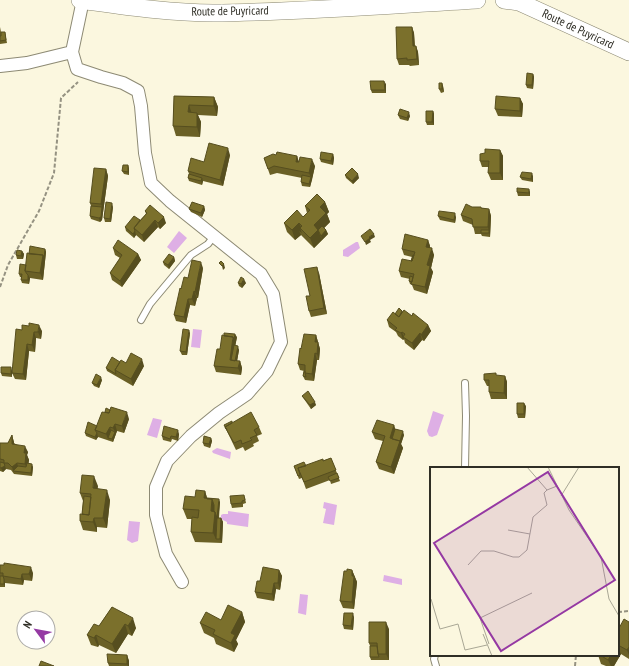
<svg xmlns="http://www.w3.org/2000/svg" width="629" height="666" font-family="'PT Sans Narrow',sans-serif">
	<rect width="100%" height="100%" fill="#fbf7df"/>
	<!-- water -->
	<path fill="#deafe5" d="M179,231l8,7 -13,15 -7,-6z
		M356,242h2l2,6 -12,9 -5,-1v-6z
		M193,329l9,1 -2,18 -9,-1z
		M433,411l11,4 -7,20 -5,2 -3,-1 -2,-5z
		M153,418l9,2 -5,18 -10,-3z
		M217,448l14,4 -1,7 -17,-6 -1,-2z
		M324,502l13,3 -3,20 -11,-2 3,-14 -3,-1z
		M228,511l21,3 -1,13 -21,-3v-2l-6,-3v-4l2,-1h5z
		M129,521l11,1 -2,19 -6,2 -5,-3z
		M384,575l18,4v6l-19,-4z
		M300,594l8,1 -2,20 -8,-2z"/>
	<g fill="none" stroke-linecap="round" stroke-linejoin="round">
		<defs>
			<path id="lane" d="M141,320l9,-16 41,-49 17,-11 6,-8
				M465,468l1,-52 -1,-33
				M435,655l-1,4 2,7"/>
			<path id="street" d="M72,52l5,17 24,8 22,6 15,8 3,15 4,47 6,30 19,18 91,73 12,20 8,48 -14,29 -20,23 -28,19 -28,23 -24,25 -11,26v28l10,39 16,28
				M0,66l27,-3 45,-11 11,-52"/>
			<path id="secondary" d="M80,0c44,6 89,13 133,13 88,-1 176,-8 264,-13
				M504,0l15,2 110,50"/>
		</defs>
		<!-- lane casing -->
		<use href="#lane" stroke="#8d8a74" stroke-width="8"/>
		<!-- street casing -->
		<use href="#street" stroke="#8d8a74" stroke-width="14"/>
		<!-- secondary casing -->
		<use href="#secondary" stroke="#8d8a74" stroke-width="18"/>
		<!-- path -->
		<path stroke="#959282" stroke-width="2" stroke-dasharray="4 2" stroke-linecap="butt" d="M0,287l8,-22 31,-54 15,-38 7,-75 17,-16
			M618,612l11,-1
			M575,666l1,-11"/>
		<!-- lane -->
		<use href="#lane" stroke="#fff" stroke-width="6"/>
		<!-- street -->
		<use href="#street" stroke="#fff" stroke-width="12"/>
		<!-- secondary -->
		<use href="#secondary" stroke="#fff" stroke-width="17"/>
	</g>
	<!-- wall -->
	<path fill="#6a6026" d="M0,27l1,5h4l2,11 -7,1z
		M412,27l2,6 1,13h1l2,6 1,13 -9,1 -1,-1h-10l-2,-6z
		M533,74l1,3 -1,12 -6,-1 -1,-3z
		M442,83l1,3 1,6 -3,1 -2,-4z
		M386,84v9h-14l-1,-3z
		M174,96l40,1 4,10 -1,9 -19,-1 3,7 -1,15 -24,-1 -3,-10z
		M520,98l3,6 -1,13 -24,-1 -3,-7z
		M433,111l1,3v11h-7l-1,-3z
		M398,115l12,1 -2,5 -8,-2z
		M500,150l3,6v24h-12l-3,-7 1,-6h-7l-2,-6 5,-8z
		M333,154l1,4 -1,7 -12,-3 -1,-3z
		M230,155l-7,31 -20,-5 -1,4 -13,-4 -1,-3 1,-4 -1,-3 16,-9z
		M276,155l21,1 2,6 16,4 -5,21 -8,-1 -1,-4 1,-4 -25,-5 -7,2 -6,-17z
		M128,165l1,4v6l-5,-1 -2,-3z
		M106,169l2,7 -6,44 -2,2 -9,-3 -1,-3 1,-10 -1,-3z
		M345,175l14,3 -6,6 -7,-6z
		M533,176v6l-11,-2 -2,-3z
		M517,192h13v4h-12z
		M325,202l4,10 -2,2 3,8 -6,6 2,2 2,4 -14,14 -13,-13 -6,5 -8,-8 -3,-9 19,-6 4,-4 -2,-7z
		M204,206l1,4 -3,7 -11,-5 -2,-3z
		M113,207l-2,15h-6l-1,-4z
		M472,207h9v1l8,1 2,7 -1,21 -8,-1 -1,-2h-6l-2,-9 -10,-4 -2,-6z
		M145,211l21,12 -6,6 -2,-2 -14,15 -8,-7 -2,3 -8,-7 -1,-4 15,-7 6,-6z
		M438,216l18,1 -1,6 -15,-3z
		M428,240l2,6v2l4,7 -3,13 2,4 -6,22 -13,-4 -2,-5 -2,-1 -1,-3 1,-2 -9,-2 -2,-6 12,-10 1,-4 -8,-2 -2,-6z
		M113,248l25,6 3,6 -19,27 -10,-7 -2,-7 10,-15 -5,-3z
		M45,249l1,3 -3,28 -13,-2 -1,6 -7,-1 -1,-3v-3h-1l-1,-3 7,-9 3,-11z
		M22,251l2,3 -1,5h-6l-1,-4z
		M174,257l1,4 -6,8 -5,-4 -1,-3z
		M203,268l-5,30h-1l-2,8 -5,-1 -4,18 -10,-2 -2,-6 7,-26 7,-11z
		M319,273l8,41 -16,3 -2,-6 1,-15z
		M238,283h8l-4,5 -3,-2z
		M402,311l26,14 3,6 -7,10 -2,-1 -8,10 -9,-7 -1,-4 -1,1 -5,-4 -2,-4 -7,-5 -2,-7 8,-6z
		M22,330l20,1 -1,8 -5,-1 -1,14 -6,-1 -3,29 -11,-1 -3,-6z
		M190,333l-3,22h-5l-2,-4z
		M316,335l4,14 -1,11h-2l-3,21 -9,-1 -2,-4 1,-5 -4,-1 -2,-6 3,-15z
		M237,337l-2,9 4,4 -2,11h3l2,7 -1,7 -25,-3 -2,-6 6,-17z
		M120,362l24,4 -11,20 -26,-15 -1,-3z
		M12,371v6l-10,-1 -1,-3z
		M497,376h8l2,6v17h-16l-2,-7v-6h-2l-3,-6z
		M102,380l-3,8 -5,-2 -2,-3z
		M302,396l14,9 -5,4 -7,-10z
		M526,406l-1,12h-7l-1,-4z
		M129,419l-5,14 -7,-2 -4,11 -15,-5 -2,3 -10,-4 -1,-3 12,-7z
		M232,423l27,4 3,7 -5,2 2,5 -6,3 1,2 -9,5 -2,-4 -7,3 -12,-25z
		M394,425l1,4 9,6 -3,9 2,4 -9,26 -15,-5 -3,-7 7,-21 -8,-2 -3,-7z
		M179,434l-1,7 -6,-2 -1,3 -8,-2 -1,-4z
		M12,435l2,8 14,9 -1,3 2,5 -1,3 5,4 -1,9 -18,-2 -3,-4 -5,-1 -3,3 -3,-1v-28h8z
		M211,438l1,3 -2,7 -6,-2 -1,-3z
		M331,458l9,23 -9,3 -1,-4 -24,9 -4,-11 -3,1 -5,-13h12z
		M98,486l-1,3 13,11 -3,28 -10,-1v5l-14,-2 -3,-9 2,-7 1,-13 -3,-8z
		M205,491l2,7 13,4 -1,16h2l2,4 -1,21 -27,-1 -4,-10 1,-13h-5l-4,-10 12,-12z
		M245,498l1,5 -3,1v3l-11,1 -1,-4z
		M0,565l33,8 -1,8 -8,-1 -1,5 -18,-2v4h-5z
		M279,570l3,6 -2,14 -4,-1 -2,12 -17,-3 -2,-6 5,-11z
		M352,570l5,12 -3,27 -11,-1 -3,-7z
		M112,607l24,21 -4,8 -4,-2 -12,19 -17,-8 -1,2 -7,-2 -4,-10 12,-9z
		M242,612l3,10 -9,18 2,4 -4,8 -18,-8 -2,-6 -10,-5 -4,-10 21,-3z
		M354,617l-1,13 -9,-1 -1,-4z
		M629,622v37l-8,-5 -7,12h-8l-5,-2 -3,-9h20v-25z
		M389,629v31h-18l-1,-3v-11l-1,-3z
		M127,655l2,6v5h-20l-1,-3z"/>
	<!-- shaded-wall -->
	<path fill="#564e1f" d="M412,27l2,6 1,20 -2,-7z
		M416,46l2,6 1,13 -2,-6z
		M533,74l1,3 -1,12 -1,-4z
		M384,81l2,3v9l-1,-3z
		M442,83l1,3 1,6 -2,-3z
		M214,97l4,10 -1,9 -3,-10z
		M520,98l3,6 -1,13 -2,-6z
		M189,105l3,9 -4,-2z
		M433,111l1,3v11l-2,-3z
		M409,112l1,4 -2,5 -1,-3z
		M197,113l4,9 -1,15 -3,-10z
		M228,148l2,7 -7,31 -3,-6z
		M500,150l3,6v24l-3,-7z
		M333,154l1,4 -1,7 -2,-4z
		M297,156l2,7 -3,-1z
		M312,159l3,7 -3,14 -3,-7z
		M128,165l1,4v6l-1,-3z
		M106,169l2,7 -6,44 -2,2 -1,-4 3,-11 -1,-3z
		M532,173l1,3v6l-2,-3z
		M358,174l1,4 -6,6 -1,-3z
		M311,177l1,3 -2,7 -1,-3z
		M202,178l1,3 -1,4 -1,-4z
		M529,189l1,3v4l-1,-3z
		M325,202l4,10 -2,2 3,8 -11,11 3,7 -8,8 -4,-10 4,-13 6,-18z
		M112,203l1,4 -2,15 -1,-3z
		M204,206l1,4 -3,7 -1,-4z
		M489,209l2,7 -1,21 -2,-10z
		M455,213l1,4 -1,6 -1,-3z
		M164,217l2,6 -6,6 -2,-6z
		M155,220l3,7 -14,15 -2,-7z
		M299,223l3,6 -2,-1 2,5 -3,-2 2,4 -6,5 -3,-10z
		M326,230l2,4 -6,6 -1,-4z
		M135,231l1,4 -2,3 -1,-4z
		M374,234l1,3 -5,3 1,2 -5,3 -1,-3 4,-5z
		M428,240l2,6 -2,7 -2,-6z
		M432,248l2,7 -3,13 2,4 -6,22 -2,-7 2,-22z
		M45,249l1,3 -3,28 -3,-7 3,-18z
		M22,251l2,3 -1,5 -2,-3z
		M138,254l3,6 -19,27 -2,-6z
		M174,257l1,4 -6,8 -1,-4z
		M201,262l2,6 -5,30 -3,-6z
		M224,264l1,4 -2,2 -1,-4z
		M317,267l2,6 8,41 -3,-6z
		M28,275l2,3 -1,6 -1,-4z
		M244,279l2,4 -4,5 -1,-4z
		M194,291l3,7 -2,8 -3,-7z
		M188,299l2,6 -4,18 -2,-6z
		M39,325l3,6 -1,8 -3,-7z
		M428,325l3,6 -7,10 -3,-6z
		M189,330l1,3 -3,22 -1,-3z
		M34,332l2,6 -1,14 -3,-7z
		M402,332l2,6 -1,-1 1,2 -1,1 -2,-7z
		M420,333l2,7 -8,10 -2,-7z
		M235,334l2,3 -5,26 -2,-3 3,-23z
		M316,335l4,14 -1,11 -2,-6 -2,-12z
		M27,344l2,7 -3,29 -3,-6z
		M238,346l1,4 -3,17 -1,-3z
		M315,353l2,7 -3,21 -2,-7z
		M142,359l2,7 -11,20 -2,-7z
		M240,361l2,7 -1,7 -3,-7z
		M11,367l1,4v6l-1,-3z
		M505,376l2,6v17l-3,-6z
		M101,377l1,3 -3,8 -2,-3z
		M315,402l1,3 -5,4 -1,-4z
		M524,403l2,3 -1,12 -1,-4z
		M127,412l2,7 -5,14 -2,-7z
		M115,424l2,7 -4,11 -1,-3 3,-7 -2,-4z
		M394,425l2,7 -3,10 -3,-4z
		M110,427l2,7 -4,4 1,3 -3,-7z
		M178,430l1,4 -1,7 -2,-4z
		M403,431l1,4 -3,9 2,4 -9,26 -3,-7z
		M97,433l1,4 -2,3 -1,-3z
		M12,435l2,7v6l-2,-4z
		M211,438l1,3 -2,7 -1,-4z
		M25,446l3,6 -1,3 2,5 -1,10 -3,-6 -1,-11z
		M17,463l2,6 -6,2 1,3 -2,-7z
		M32,464l1,3 -1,9 -1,-3z
		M5,466l1,3 -3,3 -2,-4z
		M94,476l4,10 -2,12 -3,-10z
		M107,490l3,10 -3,28 -4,-10z
		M205,491l3,10 -4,-3z
		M212,499l3,10v4l3,8 -2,18 -3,-6 -2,-22z
		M219,499l1,3 -2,19 -1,-3z
		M94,518l3,9v5l-4,-10z
		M221,518l2,4 -1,21 -2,-4z
		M31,567l2,6 -1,8 -3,-7z
		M279,570l3,6 -2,14 -2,-7z
		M352,570l5,12 -3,27 -2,-7z
		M22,574l2,6 -1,5 -2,-6z
		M4,579l1,4v4l-1,-3z
		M274,583l2,6 -2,12 -2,-7z
		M242,612l3,10 -9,18 2,4 -4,8 -3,-9v-10z
		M353,613l1,4 -1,13 -2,-4z
		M133,618l3,10 -4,8 -4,-10z
		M386,622l3,7v31l-3,-6z
		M125,624l3,10 -12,19 -4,-9z
		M96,635l3,10 -1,2 -4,-9z
		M618,647l3,7 -7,12h-3l-3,-6 3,-5h7z
		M629,647v8l-2,-5z
		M127,655l2,6v5h-1l-1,-2z"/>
	<!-- building -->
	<path fill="#7b702c" stroke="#564e1f" d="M396,27h16l1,19h3l1,13 -10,1v-2l-10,1z
		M1,32h4l1,8 -6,1v-5h1z
		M527,73l6,1 -1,11h-6z
		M370,81h14l1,9h-14z
		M439,83h3v6h-3z
		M174,96l40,1v9l-25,-1 -1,7 9,1v14l-24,-1z
		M496,96l24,2v13l-25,-2z
		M400,109l9,3 -2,6 -9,-3z
		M426,111h7l-1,11h-6z
		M209,143l19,5 -8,32 -32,-9 3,-13 13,4z
		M485,149l15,1v23h-12l1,-12h-9v-7l5,-1z
		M277,152l20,4 -1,6h3l1,-5 12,2 -3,14 -35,-7 -6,3 -4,-11 9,-4 3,1z
		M321,152l12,2 -2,7 -11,-2z
		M123,165h5v7l-6,-1z
		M94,168l12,1 -5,35 -11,-1z
		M352,168l6,6 -6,7 -7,-6z
		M522,172l10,1 -1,6 -11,-2z
		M189,174l13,4 -1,3 -13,-3z
		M302,175l9,2 -2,7 -8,-2z
		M517,188l12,1v4l-12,-1z
		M317,194l8,8 -5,5 6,6 -12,12 4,5 -8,8 -10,-10 2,-2 -3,-3 -7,7 -8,-7 13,-13 6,7 7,-7 -5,-4z
		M106,202l6,1 -2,16 -6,-1z
		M192,202l12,4 -3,7 -12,-4z
		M466,204l6,3h9v1l8,1 -1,18h-15l-1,-8 -11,-4z
		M150,205l14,12 -6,6 -3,-3 -13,15 -8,-7 13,-15 -2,-2z
		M91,206l11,1 -1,10 -2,1 -9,-2z
		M439,211l16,2 -1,7 -16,-4z
		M134,216l6,4 -6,8 1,3 -2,3 -8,-7z
		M322,226l4,4 -5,6 -3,-6z
		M370,229l4,5 -5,3 1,1 -5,4 -4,-6z
		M481,230h8v3h-8z
		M405,234l23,6 -2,7 6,1 -5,17 3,1 -5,21 -14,-3 3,-10 -15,-3 3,-12 10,2 3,-9 -13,-3z
		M118,240l20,14 -18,27 -10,-8 12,-18 -9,-7z
		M30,246l15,3 -1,10 -1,-4 -14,-1z
		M17,250l5,1 -1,5 -5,-1z
		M27,253l16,2 -3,18 -15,-2z
		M169,254l5,3 -6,8 -5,-3z
		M413,255h1l-2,6h-1z
		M192,260l9,2 -6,30 -1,-1 -2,8h-4l-4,18 -10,-2 6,-27 1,1 3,-12 4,1z
		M221,261l3,3 -2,2 -3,-3z
		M20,264l6,1 -1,6 2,3 1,1v5h-7l1,-6h-3z
		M317,267l7,41 -15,3 -3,-15h4l-6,-27z
		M410,276l3,1 -1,5 -3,-1z
		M241,277l3,2 -3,5 -3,-1z
		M399,308l3,3 -3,6 -4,-3z
		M404,310l8,6 1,-3 15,12 -7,10 -1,-2 -8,10 -9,-6 2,-3 -3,-2 -1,1 -6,-3 2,-2 -10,-8 6,-8 6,5z
		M29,323l10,2 -1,7h-4l-2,13 -5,-1 -4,30 -11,-1 4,-44 6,1v-5l7,1z
		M183,329l6,1 -3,22 -6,-1z
		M224,333l11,1 -1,6 -1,-3 -9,-1z
		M304,334l12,1 -1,7h3l-1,12 -2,-1 -3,21 -7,-1v-8l-7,-1 2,-16 1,1z
		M222,335l11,2 -3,23 10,1 -2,7 -24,-2 3,-17h3z
		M234,345l4,1 -3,15 -4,-1z
		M131,353l11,6 -11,20 -16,-9 6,-10 5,3z
		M112,357l8,5 -5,8 1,4 -10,-6z
		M1,367h10v7l-10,-1z
		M304,371h1v2l1,4 -3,-1z
		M496,373v2l9,1 -1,17 -15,-1v-12h-5v-6z
		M96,374l5,3 -4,8 -5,-2z
		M308,391l7,11 -5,3 -8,-9z
		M517,403h7v11h-7z
		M111,407l16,5 -5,14 -7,-2 -2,4 -3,-1 -4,7 -11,-4 7,-18 7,1z
		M106,408l4,2 -1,3 -4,-1z
		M251,412l8,15 -5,3 3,5 -7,3 2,2 -10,4 -1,-4 -7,3 -9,-16z
		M377,420l17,5 -4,13 10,3 -9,26 -15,-5 9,-26 -13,-4z
		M232,421v2l-7,4 2,3 -3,-5z
		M88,422l9,4 -2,4 2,3 -2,4 -10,-4z
		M164,426l14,4 -2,7 -5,-1 -1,3 -8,-3z
		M395,429l8,2 -3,10 -8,-2z
		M111,430l4,2 -3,7 -4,-1z
		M12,435v9l13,2 -1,7h2l-1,11 -8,-1 -5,4 -4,-4h-4v-3l-4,-1v-16h8z
		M204,436l7,2 -2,6 -6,-1z
		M331,458l5,12 -32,12 -6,-14 25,-9v2z
		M0,462l4,1 1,3 -4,2h-1z
		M304,462l2,4 -8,2 2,7 -2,1 -4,-10z
		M27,463l5,1 -1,9 -18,-2 5,-5 8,1z
		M337,473l2,5 -9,3 -2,-4z
		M82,475l12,1 -1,12 14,2 -4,28h-9l-1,4 -13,-1v-7l9,1 2,-21 -11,-1z
		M196,490l9,1 -1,7 8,1 -1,12 4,1 -2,21 -22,-1 1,-15 6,1 1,-8 -16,-1 2,-13 10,1z
		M244,495l1,5 -3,1v2l-11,1 -1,-8z
		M84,496l7,1 -2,18 -7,-1z
		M207,498l12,1 -2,19 -2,-6 -1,-1v-6l-2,-6h-5z
		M217,518h4l-1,21h-4z
		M4,563l27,4 -2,7h-7l-1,5 -18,-3v-3h-3v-8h4z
		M263,567l16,3 -1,13h-4l-2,11 -17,-2 2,-11h3z
		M347,569l5,1v6h2l-2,26 -12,-1 4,-30h3z
		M0,576h3l1,3v5h-4z
		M228,605l14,7 -11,21 4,2 -4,8 -18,-9 2,-4 -15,-7 6,-11 15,8z
		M112,607l21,11 -5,8 -3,-2 -13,20 -16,-9 -2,3 -7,-3 7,-11 5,2z
		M344,613h9l-2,13 -8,-1z
		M624,619l5,3v25l-2,3 -9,-5v-15z
		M369,622h17v32h-8l-1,-11h-8z
		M370,646h7l1,8 1,3h-9z
		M107,654l20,1v9l-19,-1z
		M600,655h11l-3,5z
		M41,661l13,5h-15z"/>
	<g text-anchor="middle" stroke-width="4" stroke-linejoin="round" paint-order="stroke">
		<!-- street labels -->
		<g font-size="12" fill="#2f2e25" stroke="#fff">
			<text transform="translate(230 11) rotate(-1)" y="4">Route de Puyricard</text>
			<text transform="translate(578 29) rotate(25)" y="4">Route de Puyricard</text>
		</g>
	</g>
	<!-- overview -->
	<g transform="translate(430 467)">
		<rect width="189" height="189" fill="#fbf7df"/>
		<path fill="none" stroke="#a9a795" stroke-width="1" d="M97,0l20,23 10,-4M118,0l21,43 32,47 8,42 10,17M131,29l18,-29M78,63l22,4M38,98l13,-14h13l19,6h6l8,-7 6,-33 14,-12 -3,-12 3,-3M1,132l9,30 18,-5 7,26 22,-5M53,167l9,22M59,177l-9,-26 52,-25"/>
		<path fill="#9539a3" fill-opacity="0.15" stroke="#9539a3" stroke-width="2" d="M118,5l67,108 -114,71 -67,-108z"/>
		<rect width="189" height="189" fill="none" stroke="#2f2e25" stroke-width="2"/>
	</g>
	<!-- north arrow -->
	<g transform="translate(36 630) rotate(302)"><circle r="19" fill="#ffffff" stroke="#acaba8"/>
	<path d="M0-3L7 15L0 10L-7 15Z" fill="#9539a3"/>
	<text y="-6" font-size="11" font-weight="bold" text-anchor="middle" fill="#2f2e25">N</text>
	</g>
</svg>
